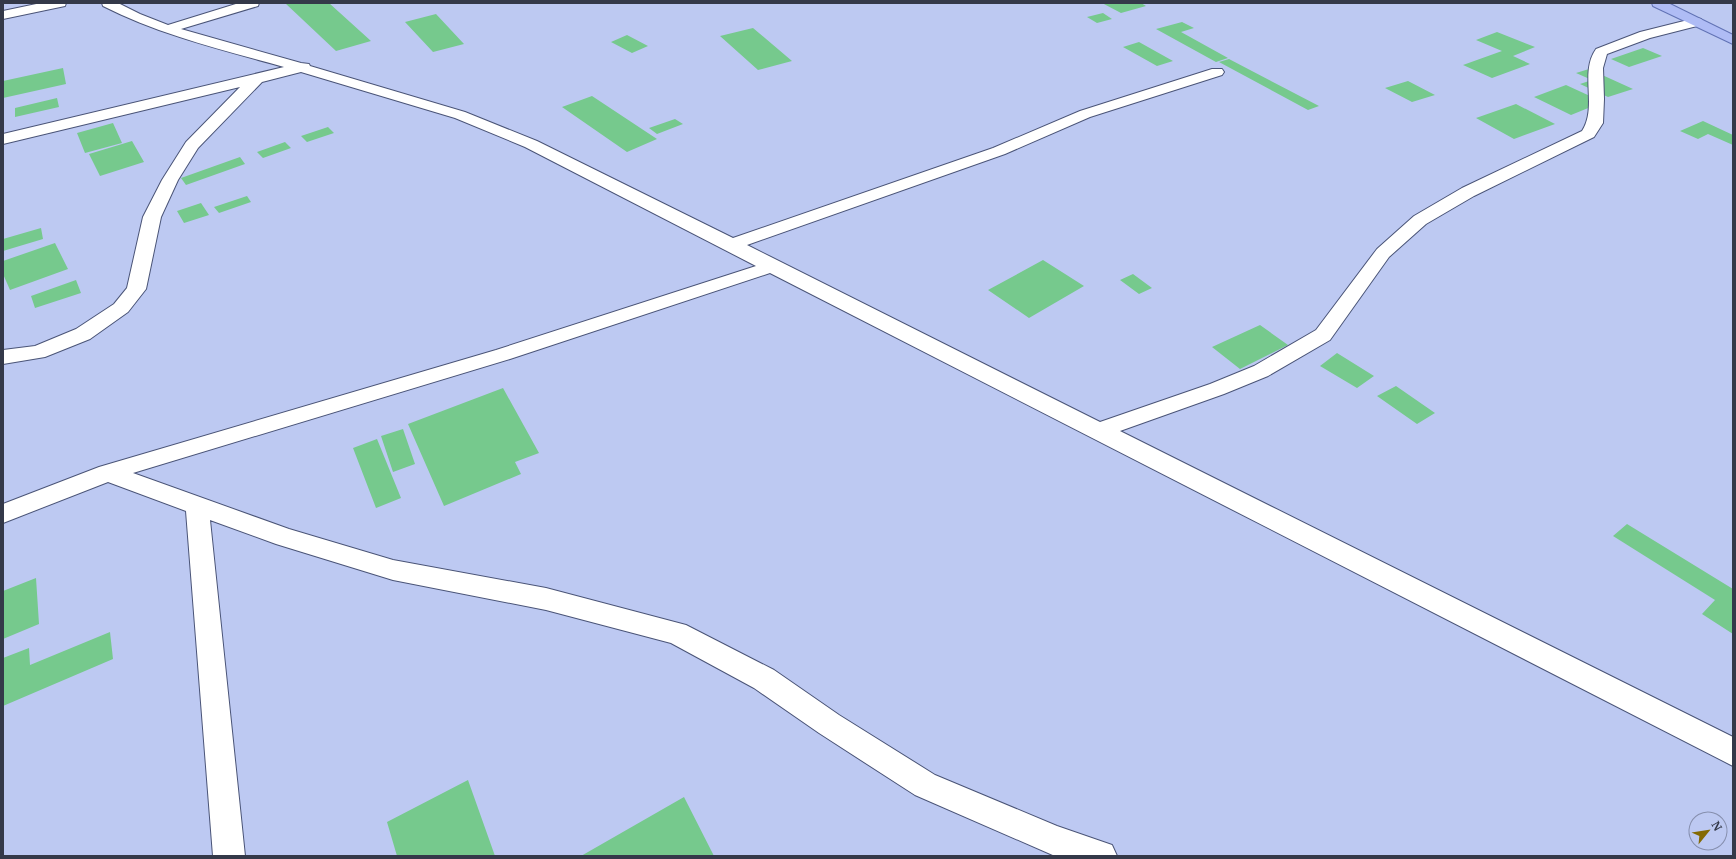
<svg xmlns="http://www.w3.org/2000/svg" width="1736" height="859" font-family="Merriweather,serif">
	<rect width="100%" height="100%" fill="#bdc9f2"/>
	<!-- building -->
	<path fill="#76c98d" d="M285,3h44l42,38 -35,10z
		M1102,3h39l5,3 -25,7z
		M1103,13l9,6 -15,4 -10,-6z
		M436,14l28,30 -31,8 -28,-30z
		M1182,22l12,6 -13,4 47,26 -12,4 -60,-33z
		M753,28l39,33 -34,9 -38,-34z
		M1497,32l38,15 -22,9 17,8 -38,14 -29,-13 39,-14 -26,-11z
		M627,35l21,11 -16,7 -21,-11z
		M1139,42l34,19 -16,5 -34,-19z
		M1643,48l19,8 -33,11 -18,-8z
		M1229,59l90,47 -11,4 -89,-48z
		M63,68l3,16 -63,14v-17z
		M1589,69l44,20 -25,8 -28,-13 12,-4 -16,-7z
		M1408,81l27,14 -23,7 -27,-14z
		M1566,85l37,17 -32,13 -37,-18z
		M592,96l65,43 -30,13 -65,-45z
		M57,98l2,9 -44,10v-9z
		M1516,104l39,20 -41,15 -38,-21z
		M675,119l8,5 -26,10 -8,-6z
		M1703,121l30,14v10l-25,-11 -10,5 -18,-8z
		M113,123l9,20 -37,10 -8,-20z
		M328,127l6,6 -27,9 -6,-6z
		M132,141l12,21 -44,14 -11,-22z
		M285,142l6,6 -28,10 -6,-6z
		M240,157l5,7 -59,21 -5,-7z
		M247,196l4,6 -32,11 -5,-6z
		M201,203l8,12 -25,8 -7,-12z
		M41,228l2,11 -40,12v-12z
		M55,243l13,26 -58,21 -7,-16v-13z
		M1043,260l41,26 -55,32 -41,-28z
		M1133,274l19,14 -13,6 -19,-14z
		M76,280l5,13 -46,15 -4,-12z
		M1260,325l28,20 -48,24 -28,-22z
		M1337,353l37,23 -17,12 -37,-22z
		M1396,386l39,27 -18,11 -40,-28z
		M503,388l36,65 -24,9 6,12 -77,32 -36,-82z
		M403,429l12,35 -22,8 -12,-36z
		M377,439l24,59 -25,10 -23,-60z
		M1627,524l106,65v45l-31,-20 13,-14 -102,-64z
		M36,578l3,46 -36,15v-48z
		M110,632l3,27 -110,47v-48l26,-10 1,17z
		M468,780l27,76h-98l-10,-34z
		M684,797l30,59h-133z"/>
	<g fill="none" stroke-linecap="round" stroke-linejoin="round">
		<defs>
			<path id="minor" d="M41,3h25l-1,3 -62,13v-8z
				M102,3h16l22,11 28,11 71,-22h20l-1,3 -77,23 120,34 8,1 1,2 155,46 72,29 196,97 260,-90 87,-37 132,-42h10l2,3 -2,3 -132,42 -85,37 -258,91 353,177 110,-38 44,-18 62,-36 61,-81 37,-33 48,-28 120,-57c16,-25 -3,-58 14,-82l44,-17 56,-14 5,1 2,3 -2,3 -51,13 -43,16 -4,14 1,31 -1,24 -9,14 -120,59 -48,28 -37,33 -59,83 -62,36 -44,18 -104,37 613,306v29l-963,-493 -260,86 -377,114 156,56 104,31 153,28 140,37 88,45 65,45 96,60 122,51 55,19 5,11h-62l-140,-61 -96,-62 -65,-45 -83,-45 -125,-33 -153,-30 -117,-36 -66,-24 35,336h-32l-27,-345 -78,-29 -105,41v-19l96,-37 397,-117 260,-84 -231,-119 -70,-29 -154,-46 -39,10 -64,66 -20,32 -17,37 -15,72 -18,23 -38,27 -45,18 -42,7v-14l32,-4 41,-17 38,-25 13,-16 16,-71 19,-37 24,-38 54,-55 -237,57v-10l281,-67c-61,-17 -124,-32 -181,-61z"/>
			<path id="primary" d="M1652,3h16l65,32v9l-80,-38z"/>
		</defs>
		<!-- minor casing -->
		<use href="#minor" stroke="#4a5477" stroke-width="2"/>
		<!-- primary casing -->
		<use href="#primary" stroke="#6172b4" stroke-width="2"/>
		<!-- minor -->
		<use href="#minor" fill="#fff" fill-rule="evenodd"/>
		<!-- primary -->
		<use href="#primary" fill="#afbcf5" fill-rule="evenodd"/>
	</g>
	<!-- border -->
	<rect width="1736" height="859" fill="none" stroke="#343949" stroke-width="8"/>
	<!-- north arrow -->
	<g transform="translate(1708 831) rotate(60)"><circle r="19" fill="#bdc9f2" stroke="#868fae"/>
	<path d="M0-3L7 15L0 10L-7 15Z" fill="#846a04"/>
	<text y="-6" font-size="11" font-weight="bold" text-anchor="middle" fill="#343949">N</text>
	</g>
</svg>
